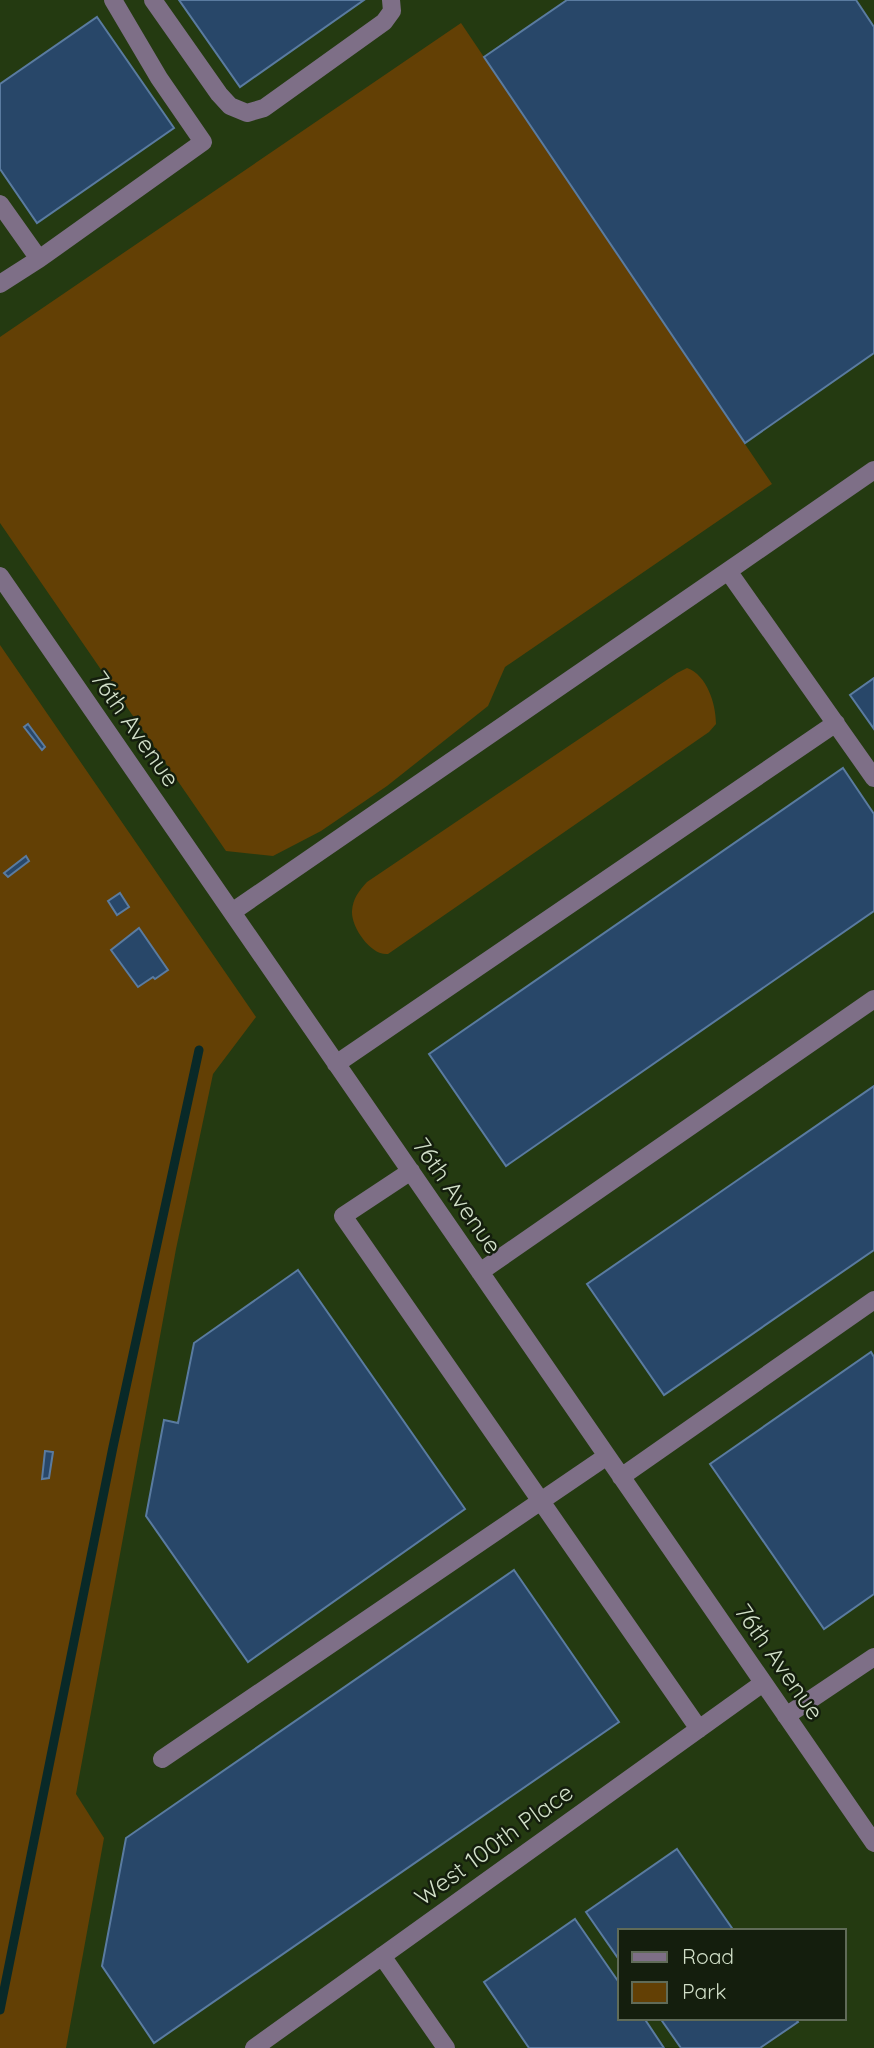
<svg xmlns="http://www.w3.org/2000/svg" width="874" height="2048" font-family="Quicksand,sans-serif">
	<rect width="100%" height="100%" fill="#243a11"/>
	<!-- green -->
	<path fill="#634005" d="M461,23l311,461 -267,183 -17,39 -101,80 -66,45 -48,25 -47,-5 -226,-328v-186z
		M0,645l256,372 -43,57 -37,175 -100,545 28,44 -38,210h-66z
		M687,668c20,7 29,36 29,56l-7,8 -321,222c-17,2 -37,-27 -36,-43 1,-13 7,-20 15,-29l310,-209z"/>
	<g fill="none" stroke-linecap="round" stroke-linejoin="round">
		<!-- stream -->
		<path stroke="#092928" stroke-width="9" d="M0,2010l113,-563 86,-397"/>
	</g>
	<!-- building -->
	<path fill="#284769" stroke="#5a7ba0" stroke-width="2" d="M179,0h185l-124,87z
		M567,0h289l18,27v326l-129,90 -261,-386z
		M97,17l77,111 -137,95 -37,-54v-85z
		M874,678v51l-24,-34z
		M28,724l17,23 -3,3 -18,-23z
		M843,768l31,46v97l-368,255 -77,-112z
		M26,856l3,5 -21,16 -4,-4z
		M120,893l9,14 -12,8 -9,-14z
		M139,928l29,42 -13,9 -2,-2 -15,10 -27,-37z
		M874,1086v164l-210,145 -77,-111z
		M298,1270l167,239 -217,153 -102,-146 18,-96 14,3 16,-80z
		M871,1352l3,5v237l-50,35 -114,-165z
		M45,1451l8,1 -4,26 -7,1z
		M514,1570l105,152 -465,321 -52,-77 24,-128z
		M677,1849l57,82h-114v30l-34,-49z
		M575,1919l45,65v34h24l20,30h-135l-45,-66z
		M660,2018h135l3,4 -38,26h-79z"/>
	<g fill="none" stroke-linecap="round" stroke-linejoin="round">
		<!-- minor -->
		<path stroke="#7e6f87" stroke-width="18" d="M153,0l66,94 11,12 17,7 17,-5 120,-86 8,-11 -1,-11
			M0,204l39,55
			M0,284l39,-25 164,-117 -44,-64 -46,-78
			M728,571l146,-101
			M0,576l874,1267
			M232,912l496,-341 146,207
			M336,1064l500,-341
			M411,1171l-68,45 356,513
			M480,1272l394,-273
			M621,1477l253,-177
			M786,1716l88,-59
			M162,1759l445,-303
			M382,1956l64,92
			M254,2048l509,-365"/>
	</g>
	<g text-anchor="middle" stroke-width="5" stroke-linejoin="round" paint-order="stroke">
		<!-- street labels -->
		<g font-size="24" fill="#d1dfc8" stroke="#141e0d">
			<text transform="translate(135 729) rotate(55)" y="8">76th Avenue</text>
			<text transform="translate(457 1196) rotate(55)" y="8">76th Avenue</text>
			<text transform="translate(779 1662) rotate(55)" y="8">76th Avenue</text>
			<text transform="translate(494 1845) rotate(-36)" y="8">West 100th Place</text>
		</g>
	</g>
	<!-- legend -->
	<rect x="618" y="1929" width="228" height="91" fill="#141e0d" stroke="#606b58" stroke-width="2"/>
	<rect x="632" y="1952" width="35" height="10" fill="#7e6f87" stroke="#606b58" stroke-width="2"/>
	<text x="682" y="1964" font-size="21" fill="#d1dfc8">Road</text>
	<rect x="632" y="1982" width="35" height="21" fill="#634005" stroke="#606b58" stroke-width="2"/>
	<text x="682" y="1999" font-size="21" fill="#d1dfc8">Park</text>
</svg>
